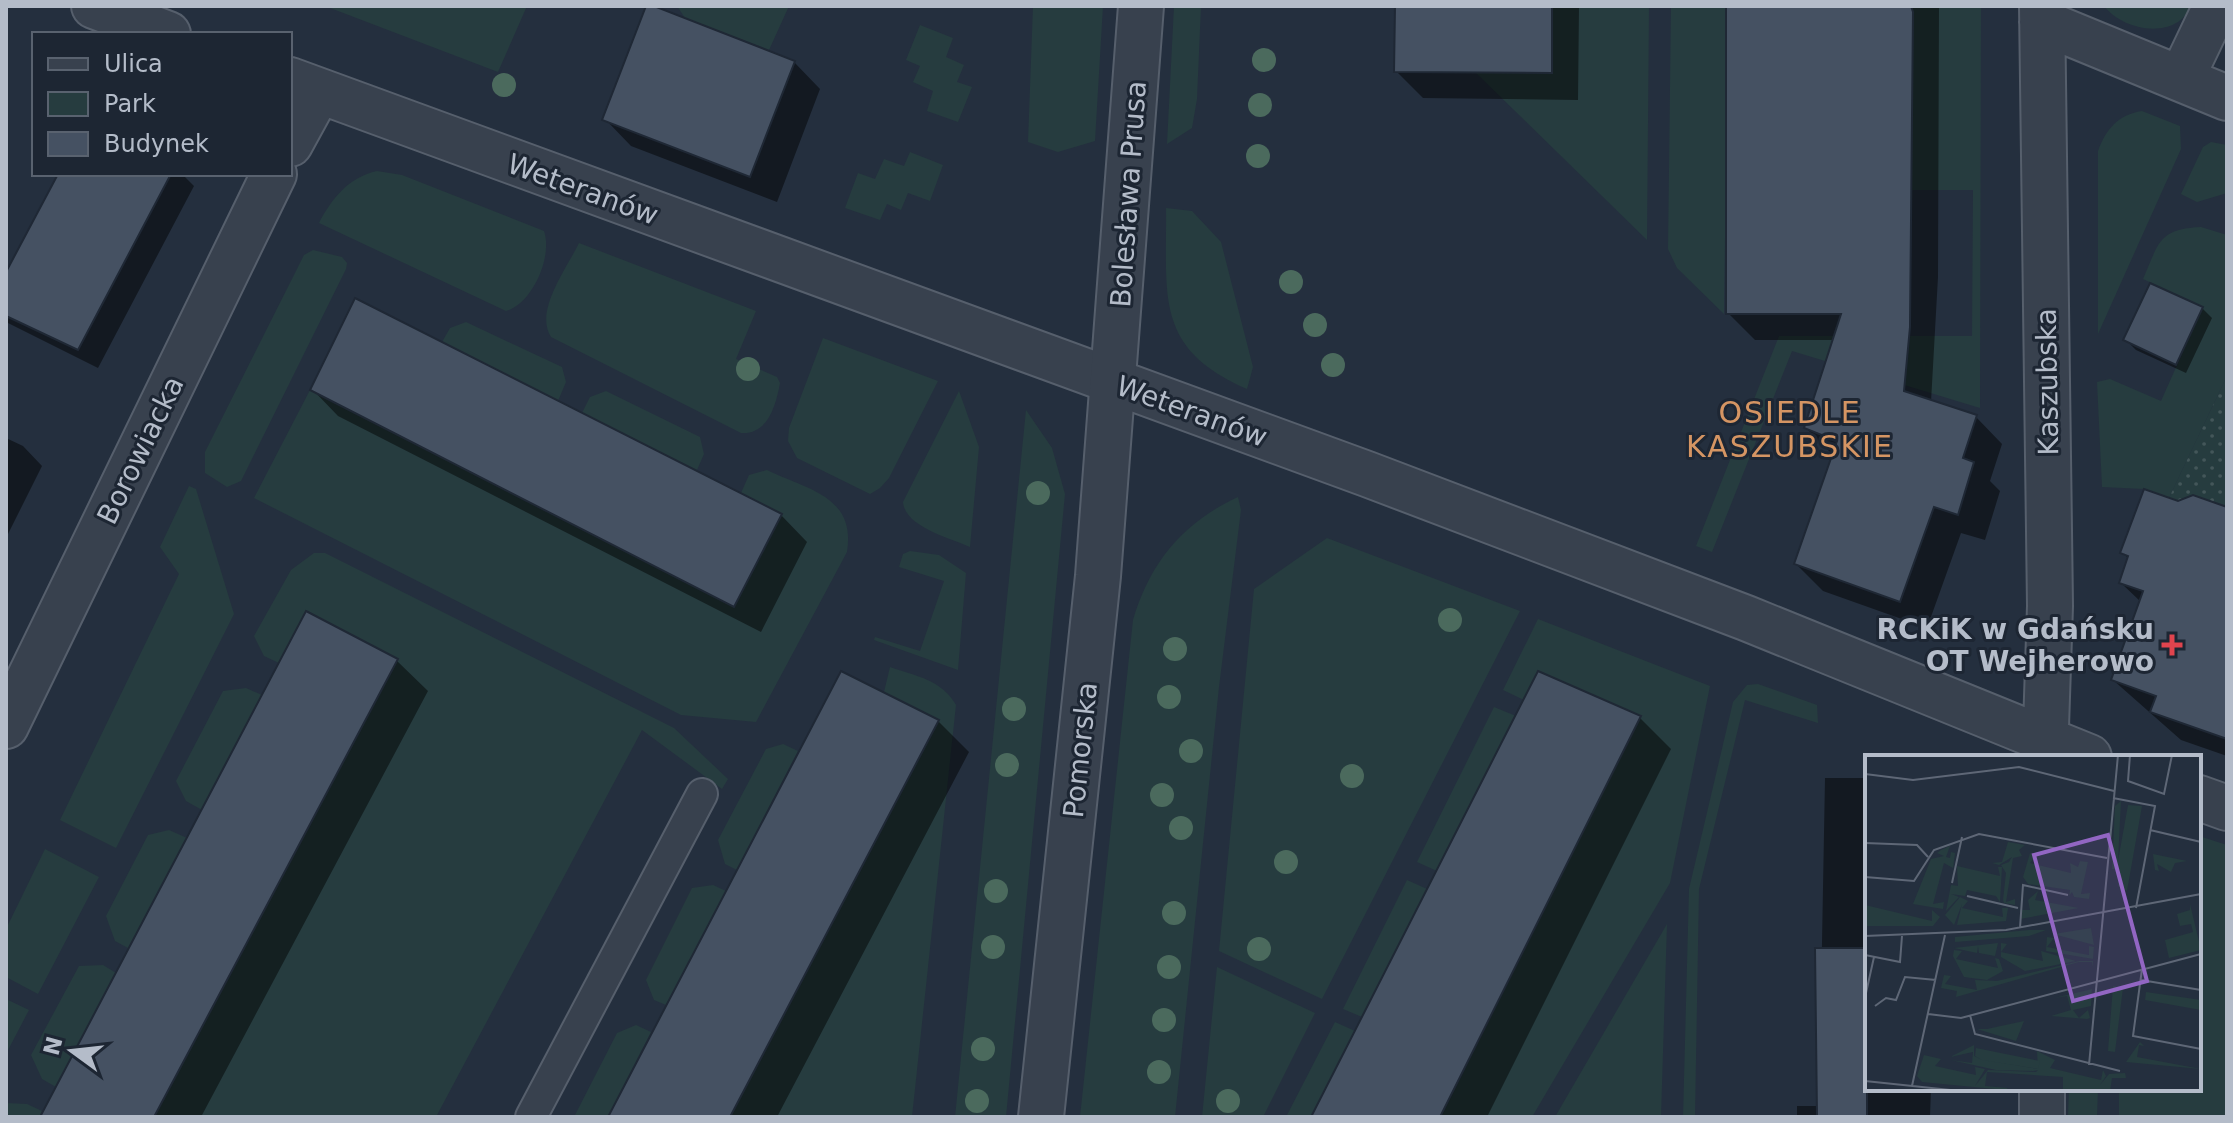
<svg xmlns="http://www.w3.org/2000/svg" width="2233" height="1123" font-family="'DejaVu Sans',sans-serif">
	<defs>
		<pattern id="garden-dots" width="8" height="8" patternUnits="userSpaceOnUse" patternTransform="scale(2)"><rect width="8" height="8" fill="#263c3f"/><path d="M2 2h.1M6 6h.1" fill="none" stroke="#435659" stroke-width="1.8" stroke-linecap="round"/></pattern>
	</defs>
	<rect width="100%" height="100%" fill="#242f3e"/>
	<!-- green -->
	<path fill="#263c3f" d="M325,6h202l-29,66z
		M677,6h112l-20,44 -84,-32z
		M1033,6h70l-8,135 -37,11 -30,-10z
		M1174,6h27l-4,93 -5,29 -25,16z
		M1552,6h97l-2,234 -172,-168 77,1z
		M1671,6h57l-4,308 -47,-46 -9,-19z
		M1911,6h70l-1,402 -188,-57 -80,201 -16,-6 83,-210h193l1,-146h-63z
		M2104,6h87c-15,35 -68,25 -87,0z
		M920,25l33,13 -7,19 18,8 -7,17 15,5 -14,35 -31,-11 6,-20 -20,-9 7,-16 -14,-6z
		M2142,111l38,15 1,23 -83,185v-183c8,-22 20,-36 44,-40z
		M2211,142l16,3v48l-30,9 -16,-8 22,-47z
		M910,152l33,13 -13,36 -22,-8 -7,17 -14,-6 -7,16 -35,-12 13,-35 17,6 9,-20 20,7z
		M377,171l25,4 142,56c9,26 -12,73 -38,80l-187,-88c13,-25 30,-46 58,-52z
		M1166,208l26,3 29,31 32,125 -6,22c-93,-41 -80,-92 -81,-181z
		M2201,227l26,8v141l-58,122 -25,-9 -42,-2 -5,-105 13,-3 51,22 42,-94 -60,-28c16,-36 15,-50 58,-52z
		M579,243l177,68 -20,48 41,18 3,6c-4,22 -12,52 -39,50l-190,-96c-17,-26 16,-69 28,-94z
		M313,250l29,7 5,6 -1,6 -105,212 -14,6 -22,-14v-21l99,-197z
		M466,322l96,45 4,15 -8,19 -116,-59 8,-14z
		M823,338l115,43 -49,97 -9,10 -10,6 -73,-36 -9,-17 1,-13z
		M310,390l424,217 48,-93 -41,-21 8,-18 18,-5c41,20 89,26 80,82l-91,170 -75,-7 -427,-217z
		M606,391l94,46 4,17 -7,16 -115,-57 8,-16z
		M959,391l20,56 -9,100c-20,-9 -65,-20 -67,-45z
		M1026,410l26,38 13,46 -59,623h-51z
		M189,486l7,3 38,125 -118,234 -56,-28 119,-246 -19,-27z
		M1238,497l3,13 -22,177 -44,430h-95l53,-497c17,-57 49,-97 105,-123z
		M1327,538l193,73 -198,388 -103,-48 35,-362z
		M910,551l29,4 27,18 -8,97 -84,-30 1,-3 45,14 24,-70 -45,-14 4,-13z
		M314,553h11l349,175 54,51 -6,10 -80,-59 -206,387h-282l243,-458 -90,-48 -28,52 -15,-7 -10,-20 37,-66z
		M1538,619l172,67 -40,197 -138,234h-91l200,-400 -117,-17 -21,-10z
		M890,667c26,9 52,13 66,38l-44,412h-182l209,-397 -55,-28z
		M1758,684l59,21 1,18 -73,-23 -46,189 -4,228h-12l6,-228 44,-187 14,-17z
		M246,688l16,7 -60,115 -16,-9 -10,-20 47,-90z
		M1494,707l22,9 -79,155 -20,-9z
		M783,744l15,7 -61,119 -12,-6 -7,-24 48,-91z
		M169,830l18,8 -59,110 -13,-7 -9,-25 42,-81z
		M2199,836l28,9v272h-108v-28h80z
		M45,849l54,28 -61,117 -32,-17v-48z
		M1407,880l20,9 -65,128 -19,-8z
		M713,885l13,6 -60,114 -12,-5 -8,-20 46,-92z
		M1667,924l-6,193h-106z
		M103,965l13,8 -60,114 -14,-8 -11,-24 48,-89z
		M1217,967l98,46 -52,104h-61z
		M6,999l23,11 -23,44z
		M1335,1022l20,9 -44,86h-25z
		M636,1025l15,7 -43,85h-34l43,-84z
		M2069,1089h29l-1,28 -29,-1z
		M6,1103l21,1 15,7 -3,6h-33z"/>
	<!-- garden -->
	<path fill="url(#garden-dots)" d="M2227,376v131l-34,-12 -15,6 -9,-3z"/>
	<!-- shadow -->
	<path fill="#0007" d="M648,6l146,56 26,27 -43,113 -146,-56 -26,-27z
		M1397,6h182l-1,94 -155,-2 -27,-27z
		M1729,6h210l-1,271 -7,125 45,15 26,27 -12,37 10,10 -15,49 -24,-7 -34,95 -104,-37 -27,-27 38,-108 -28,-28 29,-88h-80l-27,-27z
		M59,174h123l12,12 -96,182 -92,-46v-45z
		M2202,308l10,10 -26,55 -50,-23 -10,-10z
		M312,389l469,126 26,27 -46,90 -423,-216z
		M6,438l17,8 19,20 -36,72z
		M2178,503l49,6v247l-46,-16 -68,-60 28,-78 -20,-19 8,-24 -7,-7z
		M396,660l32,31 -227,426h-160z
		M1539,674l101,44 31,31 -184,368h-174z
		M938,721l31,31 -192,365h-167z
		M1825,778h42v311h64l-1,28h-133v-11h22z"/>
	<!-- building -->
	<path fill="#455162" stroke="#1f2835" stroke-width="2" d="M646,6h8l141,55 -45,116 -148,-57z
		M1395,6h157v67l-158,-1z
		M1726,6h185l2,6 -3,315 -6,64 73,24 -14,43 11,4 -16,53 -24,-8 -34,95 -106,-38 43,-123 -33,-13 37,-114h-115z
		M58,174h113l-93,176 -72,-34v-44z
		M2150,283l53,24 -27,58 -53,-25z
		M355,298l427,216 -48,93 -424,-217z
		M2144,489l34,12 15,-6 34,12v232l-77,-27 6,-16 -45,-16 32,-89 -24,-8 9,-27 -8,-3z
		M306,611l92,48 -244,458h-114z
		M841,671l98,49 -209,397h-122z
		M1538,671l103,45 -201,401h-129z
		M1815,948h52v169h-50z"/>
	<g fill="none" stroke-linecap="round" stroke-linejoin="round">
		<defs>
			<path id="service" d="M531,1117l171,-323"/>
			<path id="minor" d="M94,6l74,28
				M2042,6l8,600 -5,151
				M2042,22l185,76
				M2182,77l34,-71
				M290,80l1077,394 379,144 343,139
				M290,144l29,-53
				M6,726l268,-552
				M2199,798l28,10
				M2042,1117v-28"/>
			<path id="tertiary" d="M1041,1117l57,-541 43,-570"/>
		</defs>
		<!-- service casing -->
		<use href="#service" stroke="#565f6c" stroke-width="34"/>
		<!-- minor casing -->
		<use href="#minor" stroke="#565f6c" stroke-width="48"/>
		<!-- tertiary casing -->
		<use href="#tertiary" stroke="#565f6c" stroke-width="48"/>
		<!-- service -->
		<use href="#service" stroke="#38414e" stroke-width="30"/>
		<!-- minor -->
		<use href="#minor" stroke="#38414e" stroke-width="44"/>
		<!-- tertiary -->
		<use href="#tertiary" stroke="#38414e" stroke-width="44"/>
	</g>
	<!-- trees -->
	<g fill="#4b6a5d">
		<circle cx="1264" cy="60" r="12"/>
		<circle cx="504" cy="85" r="12"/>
		<circle cx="1260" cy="105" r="12"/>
		<circle cx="1258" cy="156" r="12"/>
		<circle cx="1291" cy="282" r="12"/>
		<circle cx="1315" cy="325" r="12"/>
		<circle cx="1333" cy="365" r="12"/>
		<circle cx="748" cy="369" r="12"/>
		<circle cx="1038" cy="493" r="12"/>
		<circle cx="1450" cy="620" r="12"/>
		<circle cx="1175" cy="649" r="12"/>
		<circle cx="1169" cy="697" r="12"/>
		<circle cx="1014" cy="709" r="12"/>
		<circle cx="1191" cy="751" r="12"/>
		<circle cx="1007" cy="765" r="12"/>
		<circle cx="1352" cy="776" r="12"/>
		<circle cx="1162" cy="795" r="12"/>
		<circle cx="1181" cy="828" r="12"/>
		<circle cx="1286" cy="862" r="12"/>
		<circle cx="996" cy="891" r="12"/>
		<circle cx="1174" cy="913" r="12"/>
		<circle cx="993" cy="947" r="12"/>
		<circle cx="1259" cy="949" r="12"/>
		<circle cx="1169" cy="967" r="12"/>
		<circle cx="1164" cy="1020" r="12"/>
		<circle cx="983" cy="1049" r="12"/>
		<circle cx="1159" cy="1072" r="12"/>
		<circle cx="977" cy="1101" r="12"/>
		<circle cx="1228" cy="1101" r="12"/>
	</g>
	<!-- markers -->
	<path fill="#e0444e" stroke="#1d2633" stroke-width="3" d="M2168 633h8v8h8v8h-8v8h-8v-8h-8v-8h8z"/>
	<g text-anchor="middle" stroke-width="6" stroke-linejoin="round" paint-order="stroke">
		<!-- street labels -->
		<g font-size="28" fill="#b4bcc9" stroke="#1d2633">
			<text transform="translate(583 189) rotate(20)" y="10">Weteranów</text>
			<text transform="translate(1128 194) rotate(-86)" y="10">Bolesława Prusa</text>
			<text transform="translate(2047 382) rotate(-91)" y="10">Kaszubska</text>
			<text transform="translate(1192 411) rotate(20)" y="10">Weteranów</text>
			<text transform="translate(140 450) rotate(-64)" y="10">Borowiacka</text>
			<text transform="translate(1080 750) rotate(-84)" y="10">Pomorska</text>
		</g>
		<!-- poi labels -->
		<g font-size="28" font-weight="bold" fill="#b4bcc9" stroke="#1d2633" text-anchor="end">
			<text x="2154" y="639">RCKiK w Gdańsku<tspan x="2154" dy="32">OT Wejherowo</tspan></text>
		</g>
		<!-- neighbourhood labels -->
		<g font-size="30" letter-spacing="2" fill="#d59563" stroke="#1d2633">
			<text x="1790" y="423">OSIEDLE<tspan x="1790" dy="34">KASZUBSKIE</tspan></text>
		</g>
	</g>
	<!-- overview -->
	<g transform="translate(1865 755)">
		<rect width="336" height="336" fill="#242f3e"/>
		<path d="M256,46l-3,60 10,-56 14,1 -15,85 -9,-5 2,-16 -8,-1 3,-63zM93,87l-8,4 -4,11 4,1 1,-6 4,1 -2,15 -9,-5 -11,41 11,-2 -1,7 -30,-5 18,-45 13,-3 -7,-3 4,-3zM143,87l17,3 -6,5 3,6 -9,2 -7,44 9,-3v6l-11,-2 -1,-3 3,-27 -5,-8 8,-3 3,-5 -13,8 -7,-2 10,-1zM165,98l6,3 -6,7 41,10 -1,-10 8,4 2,-6 8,1 -7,32 9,-1 -1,6 -15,-2 -2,-5 -3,4 1,-6 -42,-6 -5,-7zM288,99l34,7 -12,2 -4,9 -14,-8 2,7 -4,-1zM92,111l43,10 -2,-9h4l-2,35 -4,-6 -29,-6 -2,6 -14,-2 8,3 -13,14 5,-26 7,1zM173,136l-3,9 44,8 -59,11v-9h10l-2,-10zM95,142l8,4 -6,7 41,9 -1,-9h6l-2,13 -49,4 5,-21 -8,21 -9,-10zM325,149l11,46 -32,8 -4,-18 28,-8 -2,-8 -11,2 -3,-12 13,-4zM0,150l67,16v-11l8,7 -7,9h-68zM226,173l3,17 -41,-11 13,-2zM164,175h17l-17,6 -74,6v-5zM182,182l7,1 -7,9 42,8v-9l5,1 -1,12 -47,-8zM133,188l-3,13 -16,-3 -1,-7 -1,7 -23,-5zM136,188l6,1 -6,8 42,9 -2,-10 35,10 -51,10 -24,-14zM89,195l8,1 -6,8 42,9 -3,-10 4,1 4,12 -16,9 -23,-3 -11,-21zM214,206h14v6l-1,-5h-13l-123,35 1,-6 -16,-3 3,-13 7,1 -6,8 32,6 -2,-10 22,1zM227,234l-1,17 -18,4 6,8 9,-8 2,8 -3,1 -36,-3 20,-6 -4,-14 -13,2zM159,266l-8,20 -39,-12h10zM275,287l4,4 -5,-1 -2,12 64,12 -75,-7zM109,290v11l7,3 57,10 -1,-18 18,9 -5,8 51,12 2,-10 3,6 -6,9 9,-11 16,-1 1,5h-14l-2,13h-47v-14l-76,-5 -2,14 23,2 -3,2 -83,-8 -5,-6 7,-21 17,4 -6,7 41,9 -1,-8 10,2 -10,17 13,-16 48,2 13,-11 -10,9 -6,1 -37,-1 -45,-10 21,3 1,-11 -23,5z" fill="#263c3f"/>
		<path d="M248,231l10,2 -8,64 -7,-1zM281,237l55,8v10l-56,-10zM111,293l64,13 -2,8 -56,-9 -7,-4z" fill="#263c3f"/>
		<path fill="none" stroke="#5e6776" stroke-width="2" d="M265,0l-2,26 36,13 8,-39M0,19l48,6 106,-13 95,24M248,43l42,8 -19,102M285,75l51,12M0,88l52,2 11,12M0,122l49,4 20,-31 45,-16 128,24M87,128l10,-46M102,141l51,12M155,173l3,-43 45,10M0,181l141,-6 195,-36M0,200l35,7 2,-26M277,214l-9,67 68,13M276,225l60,10M1,238l8,-36M10,251l11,-8 10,2 9,-23 31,3M63,259l33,4 240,-64M105,260l5,19 145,37M224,310l29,-310M0,326l95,10M47,331l33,-151"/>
		<path fill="#9266c3" fill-opacity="0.15" stroke="#9266c3" stroke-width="4" d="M243,80l39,146 -74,20 -39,-146z"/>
		<rect width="336" height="336" fill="none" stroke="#b4bcc9" stroke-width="4"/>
	</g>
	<!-- border -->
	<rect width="2233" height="1123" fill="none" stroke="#b4bcc9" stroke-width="16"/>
	<!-- legend -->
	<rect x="32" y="32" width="260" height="144" fill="#1d2633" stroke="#59626f" stroke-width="2"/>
	<rect x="48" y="58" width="40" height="12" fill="#38414e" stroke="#59626f" stroke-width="2"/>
	<text x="104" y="72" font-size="24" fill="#b4bcc9">Ulica</text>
	<rect x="48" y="92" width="40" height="24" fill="#263c3f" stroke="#59626f" stroke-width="2"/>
	<text x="104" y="112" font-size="24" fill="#b4bcc9">Park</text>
	<rect x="48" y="132" width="40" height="24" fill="#455162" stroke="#59626f" stroke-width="2"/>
	<text x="104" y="152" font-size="24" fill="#b4bcc9">Budynek</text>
	<!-- north arrow -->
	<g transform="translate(72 1051) rotate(285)" stroke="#1d2633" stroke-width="6" paint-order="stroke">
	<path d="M0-6L14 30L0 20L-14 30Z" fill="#b4bcc9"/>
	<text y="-12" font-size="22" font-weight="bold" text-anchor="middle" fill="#b4bcc9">N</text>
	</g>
</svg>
